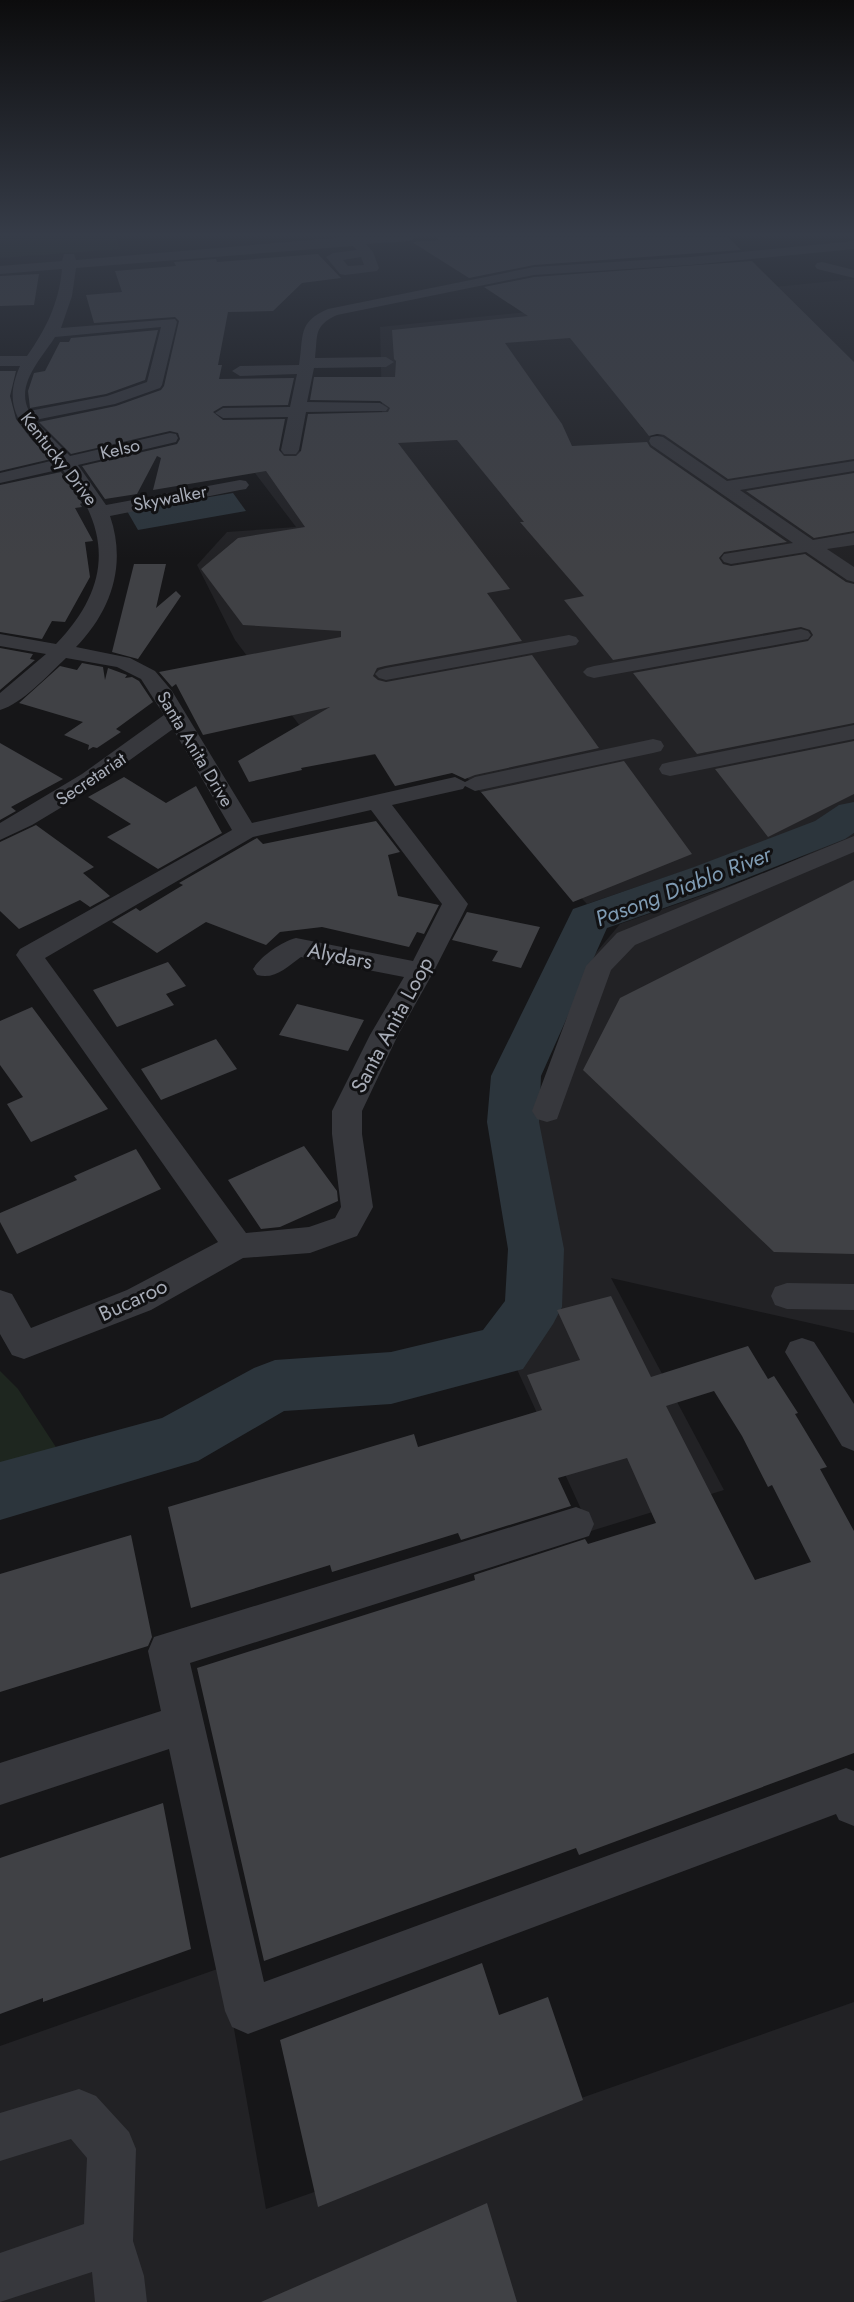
<svg xmlns="http://www.w3.org/2000/svg" width="854" height="2302" font-family="Jost,sans-serif">
	<rect width="100%" height="100%" fill="#161618"/>
	<!-- built -->
	<path fill="#222225" d="M854,279v109l-213,39 10,10 203,-37v409l-21,11 -246,84 -152,-160 -107,19 -93,-123 -38,-75 30,-33 69,-5 -57,-75 144,-2 -3,-123z
		M854,833v500l-243,-55 113,212 -133,41 -76,-166 31,-42 15,-33 -31,-125 1,-38 63,-172 26,-31 144,-50z
		M223,1967l43,242 588,-207v300h-854v-256z"/>
	<!-- green -->
	<path fill="#1e261f" d="M0,237h116l5,12 -121,9z
		M0,1371l18,18 45,69 -63,18z"/>
	<!-- water -->
	<path fill="#2c353c" d="M233,493l13,18 -108,19 -11,-19z"/>
	<g fill="none" stroke-linecap="round" stroke-linejoin="round">
		<!-- river -->
		<path fill="#2c353c" fill-rule="evenodd" d="M854,802v31l-9,6 -121,48 -117,41 -66,148 -2,46 25,127 -2,58 -9,17 -30,45 -132,35 -107,7 -86,50 -198,59v-58l162,-44 92,-50 21,-8 116,-8 92,-22 22,-29 3,-52 -21,-127 4,-46 82,-167 121,-42 121,-46 24,-16z"/>
	</g>
	<!-- building -->
	<path fill="#404145" fill-rule="evenodd" d="M437,237h291l13,13 -207,15 -65,13 -57,-36 27,-2z
		M318,254l23,24 -39,5 -29,28 -45,1 -10,53h4l-3,14 75,-1 -6,27 -65,1 -10,6 10,8 62,-1 -6,31 5,6h12l5,-5 7,-37 80,-2 2,-4 -10,-7 -70,-1 4,-23h81l1,-16 -2,-2 -2,-29 136,-14 -44,-29 50,-10 218,-16 102,101v97l-126,20 -64,-44 -7,-1 -8,2 -79,-98 -65,5 57,81 10,22 75,-4 3,5 137,95 -63,10 -5,6 4,6 8,2 74,-12 41,28 8,2v139l-157,31 -64,-81 175,-32 5,-6 -3,-5 -9,-3 -188,33 -49,-60 20,-4 -64,-74h4l-67,-82 -59,3 112,146 -23,4 35,48 -137,25 -8,2 -4,8 5,4 8,2 146,-27 67,93 -124,27 -10,4 -13,-6 -57,13 -20,-32 -74,14 1,2 -53,12 -11,-21 92,-54 -127,28 -27,-51 -4,3 -13,-15 182,-35v-6l-98,-6 -42,-56 37,-31 67,-11 -39,-56 -113,19 8,-32 -4,-2 -20,38 -32,5 -23,-33 95,-22 3,-5 -2,-6 -8,-2 -99,23 -32,-32 77,-16 45,-16 3,-4 15,-65 -4,-4 -81,6 -8,-28 36,-3 -7,-21 61,-5 -2,-4 42,-3 1,3z
		M39,274l-5,31 -34,1v-30z
		M158,330l-13,50 -39,14 -76,14 -2,-17 6,-18 11,-2 15,-29h9l2,-4z
		M0,371h16l-6,25 6,23 16,21 19,19 -51,12z
		M61,472l21,31 -2,1 2,3 -7,1 18,33 -8,1 5,35 -25,45 -13,-1 -10,18 -42,-7v-147z
		M854,473v58l-40,7 -68,-47z
		M134,564h32l-10,44 20,-17 5,5 -43,63 -26,-7z
		M0,648l33,6 -3,5 5,1 -35,30z
		M82,663l21,4 2,13 3,-12 19,7 -2,3 7,-1 7,4 14,21 -37,27 5,3 -24,16 -4,-1 -5,3 1,-5 -25,-10 19,-13 -64,-19 41,-37 17,4z
		M854,741v53l-86,43 -53,-68z
		M0,743l63,36 -52,28 5,4 -16,9z
		M624,761l68,93 -119,48 -92,-110z
		M124,777l42,26 30,-17 26,47 -64,36 -51,-32 24,-13 -43,-27z
		M376,821l24,31 -12,3 10,41 41,9 -15,29 -7,-2 -8,15 -87,-20 -42,5 -14,13 -60,-23 -49,31 -45,-31 24,-14 4,3 43,-26 -4,-2 78,-45 6,6z
		M36,825l58,42 -11,6 27,23 -20,11 -10,-7 -61,29 -19,-18v-69z
		M854,880v374l-80,-2 -191,-182 37,-72z
		M467,912l73,15 -19,41 -29,-7 6,-10 -46,-11z
		M168,962l18,24 -20,8 8,11 -57,22 -24,-37z
		M297,1004l67,16 -16,31 -69,-16z
		M32,1007l76,102 -77,33 -24,-38 16,-7 -23,-32v-44z
		M216,1039l21,30 -76,31 -20,-31z
		M304,1146l33,45 1,10 -58,26 -19,2 -33,-49z
		M136,1149l25,40 -144,65 -17,-32v-9l77,-33 -3,-4z
		M611,1296l40,81 97,-31 20,33 6,-3 24,37 -3,1 32,53 -7,2 34,62v222l-275,102 -3,-7 -312,113 -67,-293 278,-88 -1,-5 111,-36 3,5 68,-21 -29,-65 -69,20 13,28 -110,34 -3,-7 -126,39 -2,-7 -139,43 -23,-101 246,-73 4,13 124,-37 -15,-35 53,-15 -23,-50zM714,1391l28,45 26,51 4,-2 39,77 -56,18 -89,-174z
		M131,1535l21,102 -4,9 -148,46v-118z
		M163,1803l28,146 -148,53v-4l-43,16v-156z
		M482,1963l17,52 49,-18 35,103 -265,107 -38,-167z
		M487,2203l30,99h-256z"/>
	<g fill="none" stroke-linecap="round" stroke-linejoin="round">
		<!-- minor -->
		<path fill="#37383d" fill-rule="evenodd" d="M346,237h70l-6,4 -44,3 7,8 6,16 -2,3 -32,4 -5,-1 -14,-17 7,-4 24,-3 -4,-4 -277,22 -4,28 -11,32 114,-9 2,3 -15,63 -2,3 -45,16 -80,16 1,2 34,34 100,-23 6,1 2,4 -2,4 -98,23 28,40 134,-25 6,1 3,4 -3,4 -6,1 -130,26c17,49 1,95 -34,131l54,11 25,13 17,20 80,132 203,-46 10,5 10,-5 178,-38 8,2 3,5 -3,5 -8,2 -178,38 -10,-5 -2,3 -71,16 76,99 -34,67 -36,64 -36,76v23l11,73 -16,29 -47,17 -67,5 -92,52 -127,49 -12,-4 -12,-21v-44l12,4 19,34 96,-38 91,-48 -202,-287 4,-6 212,-119 -59,-101 -96,69 -45,27 -32,15v-17l82,-49 82,-59 -23,-36 -24,-12 -51,-9c-17,16 -44,46 -66,52v-17l46,-39 -46,-8v-12l56,10c56,-58 56,-114 6,-175l-62,14v-10l55,-13c-31,-31 -55,-49 -35,-94h-20v-10h27c19,-27 32,-53 35,-87l-62,5v-8l62,-5 2,-7h10l2,6zM361,257l3,8 -16,1 -5,-6zM161,327l-14,55 -40,14 -78,15c-14,-27 13,-53 26,-74zM371,810l71,94 -29,57 -117,-23c-15,4 -35,18 -43,31l4,6c18,5 30,-8 44,-18l103,20 -34,58 -38,76v23l9,73 -6,11 -26,9 -63,6 -201,-275 208,-121z
			M854,241v8l-163,16 -157,10 -197,40c-24,11 -19,20 -22,43l71,-1 8,5 -8,5 -72,1 -7,34 73,1 8,5 -2,3 -80,1 -7,38 -3,4h-12l-3,-4 7,-33 -65,1 -8,-5 8,-5 67,-1 7,-33 -57,2 -8,-5 8,-5 59,-1c5,-29 -2,-43 29,-56l206,-42 157,-10z
			M822,262l32,8v8l-37,-9 -2,-3 2,-3z
			M657,436l6,1 64,44 127,-20v10l-114,19 73,50 41,-7v12l-27,4 27,18v15l-7,-2 -41,-28 -75,12 -7,-2 -3,-4 3,-4 69,-11 -142,-98 -2,-4 2,-4z
			M801,629l7,2 3,4 -3,4 -214,39 -7,-2 -4,-4 4,-4 7,-2z
			M569,635l7,2 3,4 -3,4 -190,35 -7,-2 -4,-4 4,-4 7,-2z
			M854,725v14l-184,37 -8,-2 -3,-5 3,-5 8,-2z
			M854,836v16l-219,93 -24,25 -54,149 -10,3 -10,-3 -5,-8 54,-145 31,-33z
			M787,1283l67,1v26l-67,-1 -12,-4 -4,-9 4,-9z
			M802,1338l12,4 40,62v47l-12,-5 -57,-94 5,-10z
			M576,1507l13,5 5,12 -5,12 -399,127 74,319 582,-214 8,3v55l-15,-6 -3,-6 -588,220 -16,-7 -7,-16 -56,-262 -169,56v-42l161,-52 -13,-60 6,-14z
			M79,2089l17,7 33,36 7,17 -3,92 11,35 3,26h-52l-3,-30 -92,30v-49l84,-29 3,-66 -16,-19 -71,22v-48z"/>
	</g>
	<!-- sky -->
	<linearGradient id="sky" x2="0" y2="1"><stop stop-color="#0c0c0d"/><stop offset="0.42" stop-color="#363c48"/><stop offset="1" stop-color="#363c48" stop-opacity="0"/></linearGradient>
	<rect width="854" height="559" fill="url(#sky)"/>
	<g text-anchor="middle" stroke-width="6" stroke-linejoin="round" paint-order="stroke">
		<!-- far-street labels -->
		<g font-size="18" fill="#a8adb8" stroke="#111113">
			<text transform="translate(120 449) rotate(-13)" y="6">Kelso</text>
			<text transform="translate(59 459) rotate(52)" y="6">Kentucky Drive</text>
			<text transform="translate(170 498) rotate(-11)" y="6">Skywalker</text>
			<text transform="translate(195 749) rotate(59)" y="6">Santa Anita Drive</text>
			<text transform="translate(91 779) rotate(-34)" y="6">Secretariat</text>
		</g>
		<!-- street labels -->
		<g font-size="21" fill="#a8adb8" stroke="#111113">
			<text transform="translate(340 956) rotate(11)" y="7">Alydars</text>
			<text transform="translate(392 1025) rotate(-62)" y="7">Santa Anita Loop</text>
			<text transform="translate(133 1300) rotate(-25)" y="7">Bucaroo</text>
		</g>
		<!-- water labels -->
		<g font-size="22" font-style="italic" fill="#7f9bb3" stroke="#111113">
			<text transform="translate(683 886) rotate(-21)" y="8">Pasong Diablo River</text>
		</g>
	</g>
</svg>
